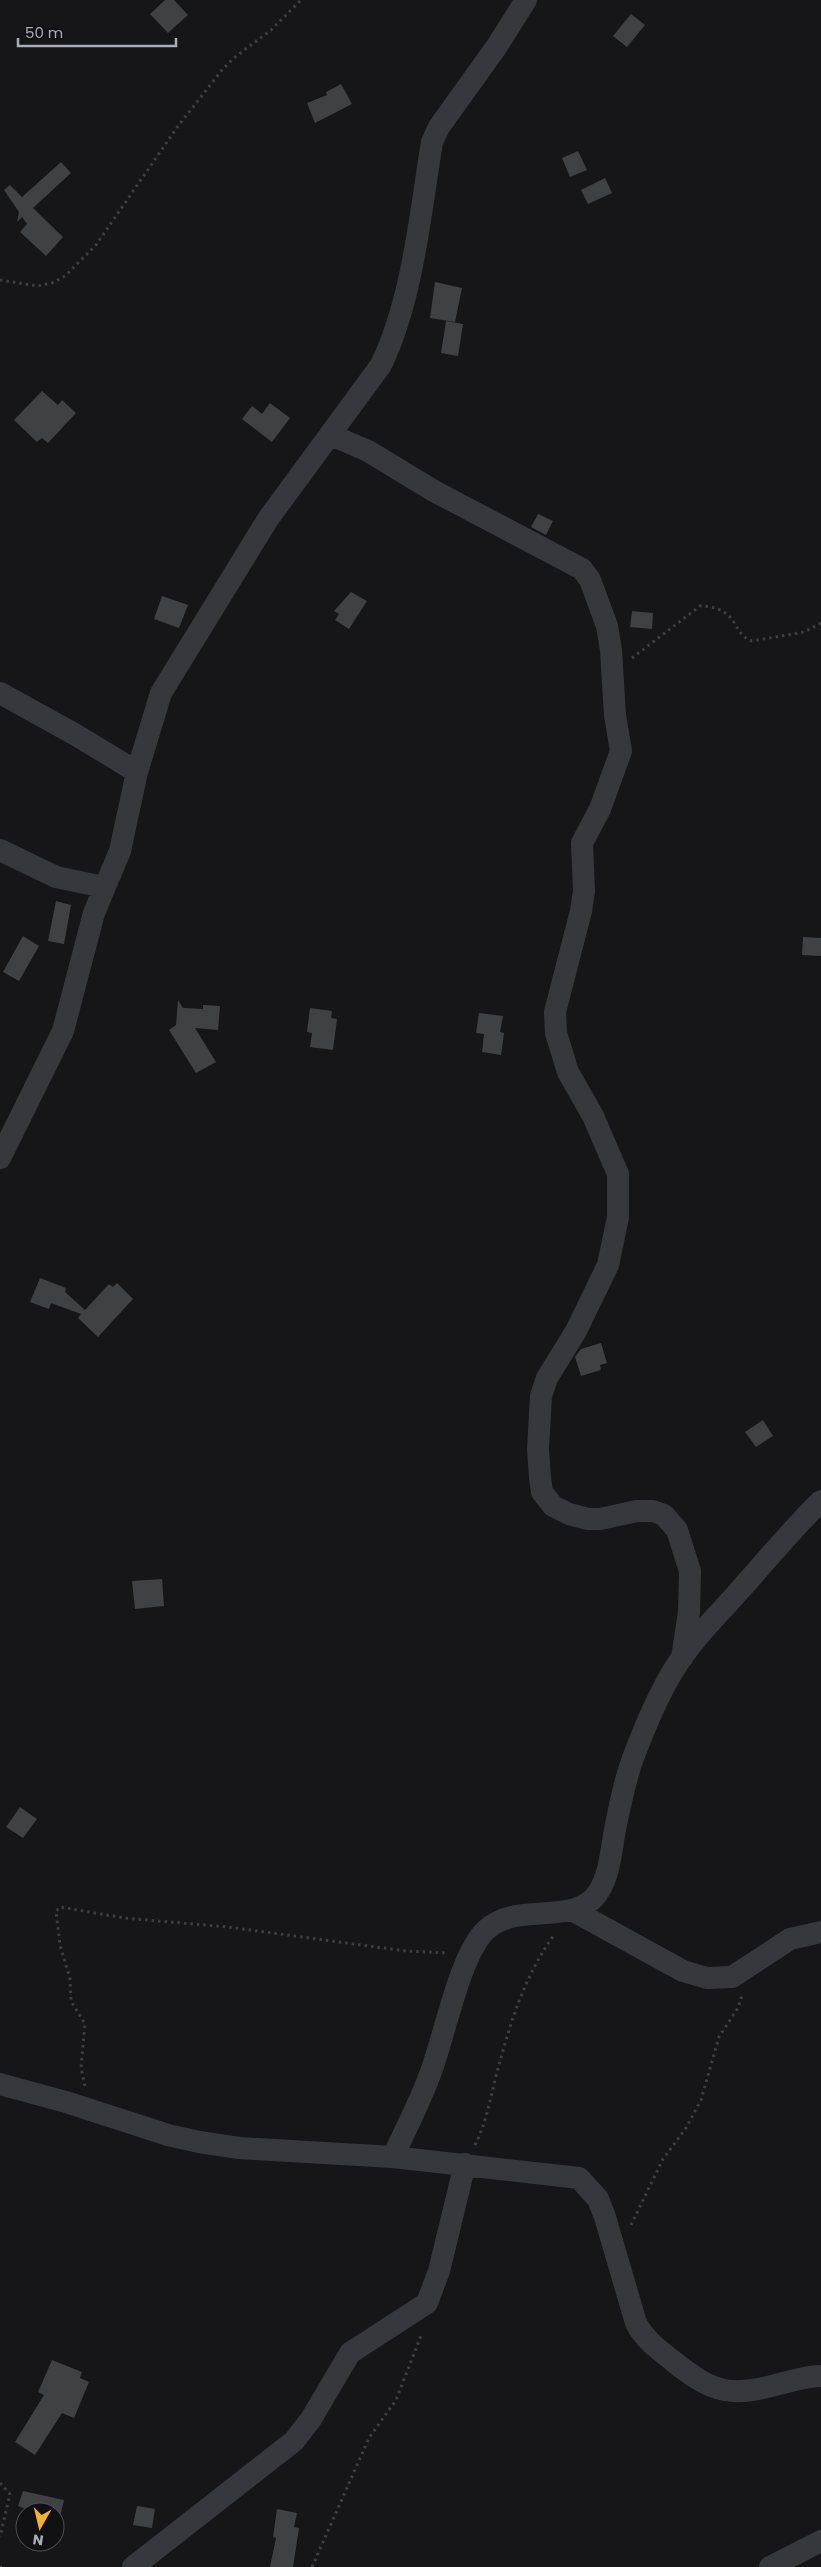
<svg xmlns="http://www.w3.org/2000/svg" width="821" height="2567" font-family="Poppins,sans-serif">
	<rect width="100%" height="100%" fill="#161618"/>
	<!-- building -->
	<path fill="#404145" d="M165,0h9l14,15 -20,18 -18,-19z
		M631,14l14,11 -18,22 -14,-11z
		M341,84l11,20 -37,19 -8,-20 20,-8 -1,-3z
		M578,151l9,19 -17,7 -8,-19z
		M61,162l10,11 -38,35 30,29 -17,19 -26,-24 7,-8 -5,-7 -5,5 2,-10 -15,-22 6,-5 12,12z
		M605,178l7,15 -24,11 -7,-14z
		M435,282l27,6 -7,34 -25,-4z
		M446,321l17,3 -5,32 -17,-3z
		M42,391l16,14 4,-5 14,13 -28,30 -6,-5 -5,4 -23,-22z
		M270,403l20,15 -18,24 -30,-23 10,-13 10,8z
		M538,514l15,7 -7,14 -15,-8z
		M351,592l16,9 -18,28 -14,-9 4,-6 -5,-3z
		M162,596l26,9 -9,23 -25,-9z
		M632,611l21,2 -1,16 -22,-2z
		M56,901l15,4 -7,39 -16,-3z
		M23,936l16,10 -20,35 -16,-9z
		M803,937l18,1v18l-19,-1z
		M178,1000l5,8 20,1v-4l17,1 -2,24 -23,-2 21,34 -20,11 -27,-43 7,-5z
		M310,1008l22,3 -1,7 6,1 -4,31 -23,-3 2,-14 -5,-1z
		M479,1013l24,3 -3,16 4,1 -3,22 -19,-3 2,-18 -8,-1z
		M40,1278l26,10 -1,4 20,18 24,-26 4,3 4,-4 16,16 -35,38 -20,-19 3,-4 -30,-11 -2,6 -19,-7z
		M601,1343l6,20 -7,2 1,5 -20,6 -6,-19 6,-8z
		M763,1420l10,16 -17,11 -11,-15z
		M162,1579l2,27 -29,3 -3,-28z
		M20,1807l17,12 -14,19 -17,-11z
		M52,2360l30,12 -2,6 9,4 -15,36 -12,-5 -27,42 -20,-13 29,-47 -6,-3z
		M23,2491l41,9 -5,22 -4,-2v-8h-22l-15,-6z
		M137,2506l18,3 -3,19 -19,-3z
		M277,2509l20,4 -3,14 5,1 -6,39h-23l6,-29 -3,-1z"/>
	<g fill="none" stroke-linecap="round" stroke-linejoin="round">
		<!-- path -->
		<path stroke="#3d3f44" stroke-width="3" stroke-dasharray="2.5 4" stroke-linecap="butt" d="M0,280l38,6 14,-3 13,-7 31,-31 82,-119 44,-56 13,-13 36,-27 30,-30
			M632,658l68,-52c40,1 31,28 52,35l52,-9 17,-9
			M85,2086l-4,-18 4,-44 -14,-23 -1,-22 -10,-34 -4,-34 4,-4 64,11 104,9 178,24 42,2
			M475,2145c11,-22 15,-45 21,-69 13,-49 28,-100 58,-141
			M631,2225l32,-66 23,-31 15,-28 18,-63 19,-29 4,-13
			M0,2483l10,11 -10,43
			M0,2567h2
			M312,2567l57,-129 27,-38 26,-67"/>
		<!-- minor -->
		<path stroke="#37383d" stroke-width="22" d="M331,435l37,16 66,40 148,78 8,11 17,46 4,24 4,65 6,36 -21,58 -18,34 2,48 -3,20 -26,101 1,21 12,39 25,44 25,58v43l-10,48 -32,66 -29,47 -6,18 -3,53 2,29 2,14 11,14 16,8 19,5h12l37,-8h16l11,4 13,15 13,41 -1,41 -7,46
			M0,693l76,42 61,37
			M0,850l56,27 48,10
			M0,1158l63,-127 31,-118 26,-62 17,-79 24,-79 107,-174 113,-154c32,-67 39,-150 51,-223l7,-15 58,-81 29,-46
			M572,1910l111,61 24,7 25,-1 58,-38 31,-7
			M0,2084l66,18 102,33 31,7 40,6 154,9 186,21 19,21 7,18 31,106c8,16 23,27 37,38 42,34 59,36 110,22 13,-3 25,-7 38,-7
			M393,2157c12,-27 26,-53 36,-80 15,-37 30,-122 57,-147 31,-30 91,-2 113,-39 10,-16 12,-37 15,-56 5,-26 10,-52 19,-77 11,-29 24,-61 40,-87 18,-30 44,-55 67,-81 27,-30 52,-61 81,-89
			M133,2567l161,-126 17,-22 39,-66 77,-50 12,-32 26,-107
			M770,2567l51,-26"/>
	</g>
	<!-- north arrow -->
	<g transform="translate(40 2527) rotate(188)"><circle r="24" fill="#111113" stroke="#4d4f55"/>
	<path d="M0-4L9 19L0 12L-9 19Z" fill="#f2b134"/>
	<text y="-8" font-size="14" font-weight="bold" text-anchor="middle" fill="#a8adb8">N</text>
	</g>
	<!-- scale -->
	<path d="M18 38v8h158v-8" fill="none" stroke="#a8adb8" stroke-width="2.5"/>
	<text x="25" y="38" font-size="15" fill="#a8adb8" stroke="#111113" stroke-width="4" paint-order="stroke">50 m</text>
</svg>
